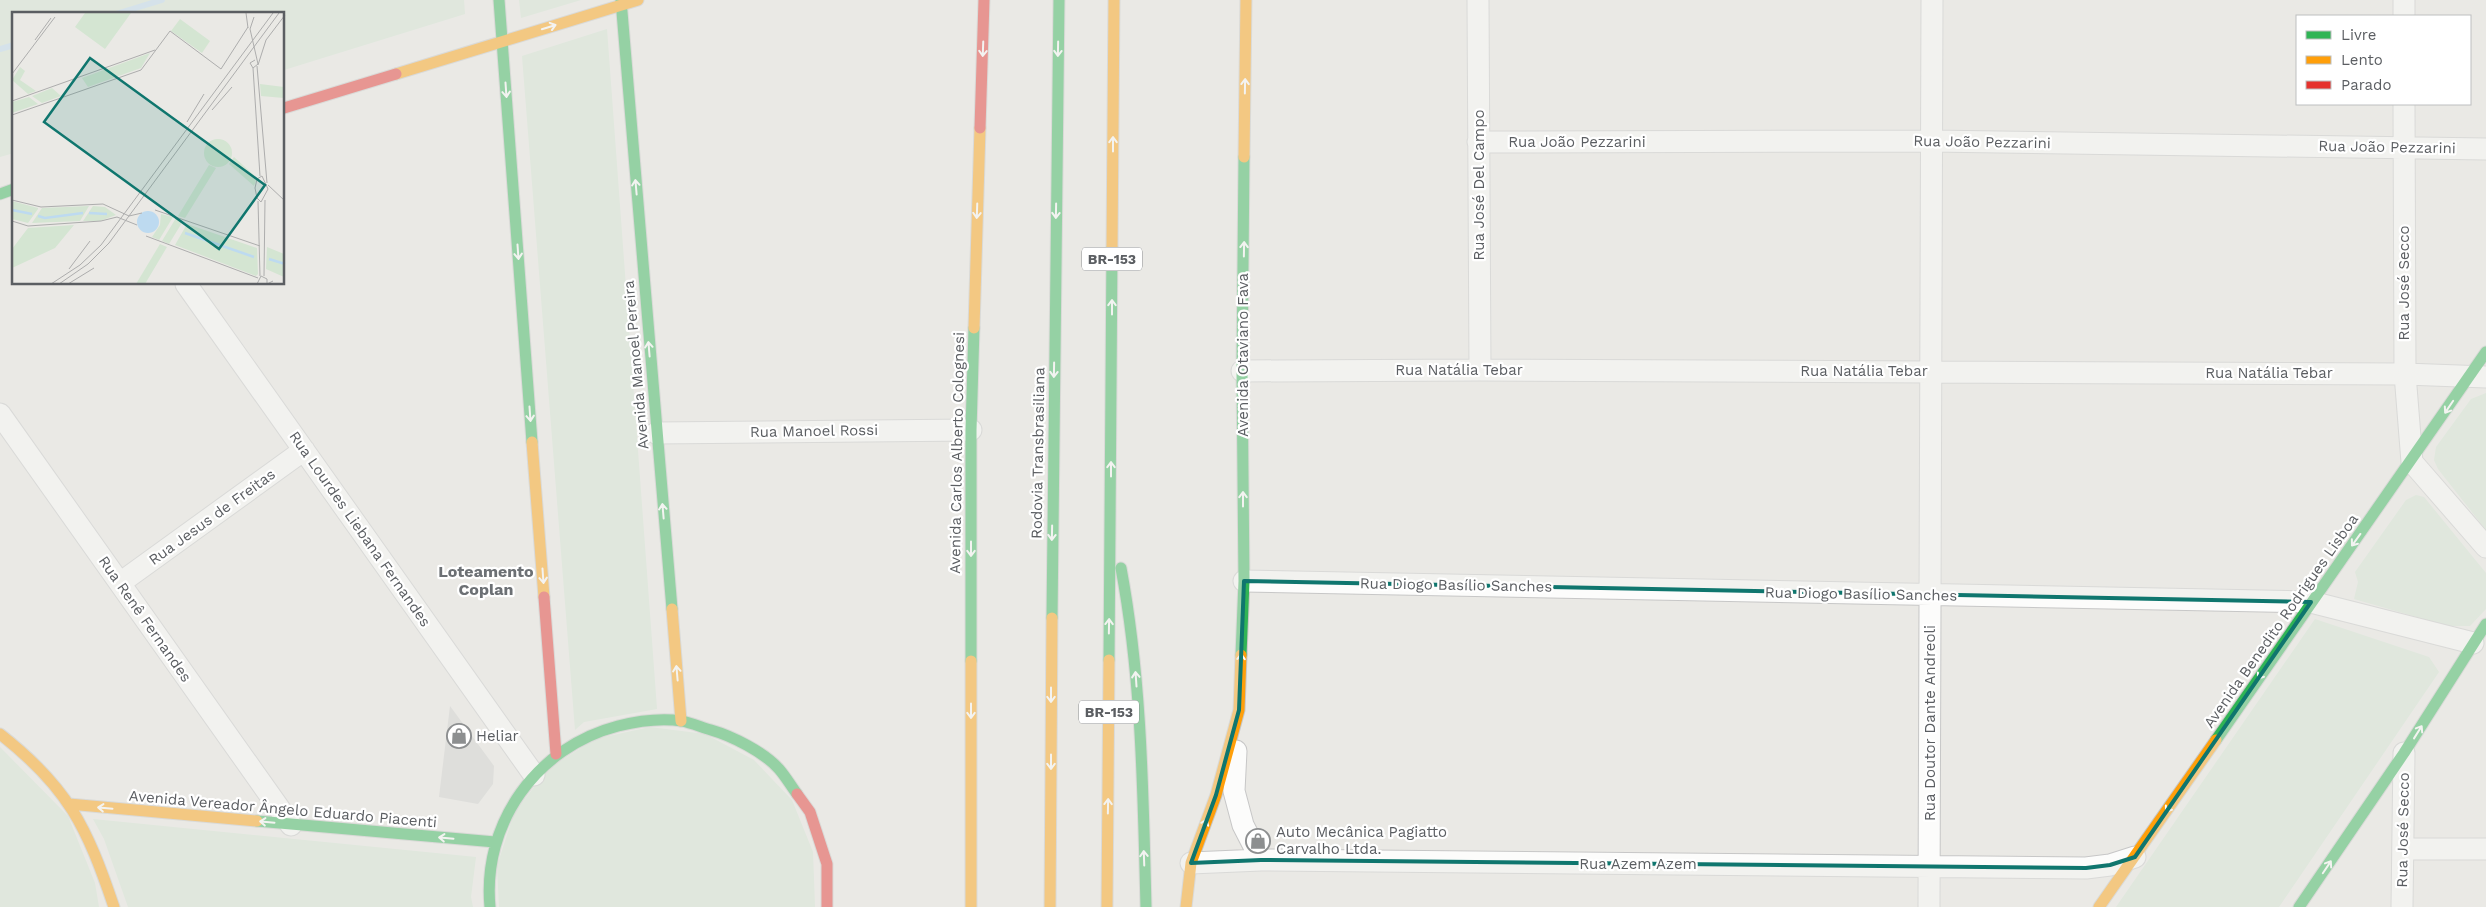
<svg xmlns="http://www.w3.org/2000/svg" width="2486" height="907" font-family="'Work Sans',sans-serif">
	<rect width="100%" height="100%" fill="#eae9e5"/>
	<!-- green -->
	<path fill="#d4e5d2" d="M0,0h464l1,14 -181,56v-56h-270v139l-14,4z
		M519,0h62l-60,18z
		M607,29l50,680 -73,13 -9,8 -53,-674z
		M2486,393v137l-48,-61 -4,-9 2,-13 35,-48z
		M2416,495l8,2 62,76v36l-16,17h-22l-94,-27 4,-17 -3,-10 51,-72z
		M2315,619l114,38 10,15 -160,235h-163z
		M650,727l55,7 49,26 38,40 21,52 2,55h-316l-2,-41 17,-53 34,-44 47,-30z
		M0,747l68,69 27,67 4,24h-99z
		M93,819l383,38 -5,40 2,10h-345l-24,-68z"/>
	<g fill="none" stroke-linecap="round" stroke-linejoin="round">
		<!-- stream -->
		<path stroke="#bddaf0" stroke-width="6" d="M116,14l46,-14
			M0,49l14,-4"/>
	</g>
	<!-- building -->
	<path fill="#d1d0ce" d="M450,706l44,60 -1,18 -15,20 -39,-7z"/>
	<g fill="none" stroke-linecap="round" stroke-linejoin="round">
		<defs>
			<path id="street" d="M1478,0l2,370
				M2404,0v16
				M2404,104l1,270 7,88 74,85
				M1478,142l453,-1 555,8
				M186,284l348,491
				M1242,371l238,-1 925,4 81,3
				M0,414l291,411
				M656,433l315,-3
				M1244,581l1067,21 162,41
				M120,583l184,-133
				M1236,751l-2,40 9,34 18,35
				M2403,849h83
				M1191,863l70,-3 825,8 24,-3 25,-8
				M1929,907l3,-907
				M2402,907l2,-154"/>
			<path id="fast" d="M499,0l33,442
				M621,0l51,609
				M0,194l14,-5
				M1121,568c21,112 22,225 25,339
				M1052,618l7,-618
				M1241,655l3,-74 -2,-210 2,-214
				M1109,660l3,-412
				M971,661v-231l3,-102
				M2216,740l270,-388
				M257,821l238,21
				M490,907c-8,-84 47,-160 128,-181 20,-5 43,-8 64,-5 9,2 19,6 29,9 21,6 53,22 68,39 7,8 12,17 18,25
				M2299,907l105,-154 82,-129"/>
			<path id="slow" d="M396,74l242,-74
				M1244,157l2,-157
				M1112,248l2,-248
				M974,328l6,-200
				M532,442l12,155
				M672,609l9,112
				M971,661v246
				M0,734c68,53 87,93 114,173
				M69,804l188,17
				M1050,907l2,-289
				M1107,907l2,-247
				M1186,907l5,-44 25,-68 23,-85 2,-55
				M2099,907l117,-167"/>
			<path id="jam" d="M284,108l112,-34
				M980,128l4,-128
				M544,597l12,157
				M797,794l13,18 17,52v43"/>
		</defs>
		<!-- street casing -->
		<use href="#street" stroke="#c7c7c7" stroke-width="23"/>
		<!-- fast casing -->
		<use href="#fast" stroke="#c7c7c6" stroke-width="13"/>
		<!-- slow casing -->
		<use href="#slow" stroke="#c7c7c6" stroke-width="13"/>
		<!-- jam casing -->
		<use href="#jam" stroke="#c7c7c6" stroke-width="13"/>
		<!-- street -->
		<use href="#street" stroke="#fcfcfb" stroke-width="21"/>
		<!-- fast -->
		<use href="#fast" stroke="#30b455" stroke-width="11"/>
		<!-- slow -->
		<use href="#slow" stroke="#ff9f0a" stroke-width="11"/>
		<!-- jam -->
		<use href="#jam" stroke="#e5322d" stroke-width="11"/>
	</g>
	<!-- one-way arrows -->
	<defs><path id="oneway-shaft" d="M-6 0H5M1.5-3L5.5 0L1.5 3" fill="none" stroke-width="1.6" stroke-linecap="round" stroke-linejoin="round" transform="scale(1.25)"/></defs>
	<g stroke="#fff">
		<use href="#oneway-shaft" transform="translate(549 27) rotate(-17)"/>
		<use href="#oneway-shaft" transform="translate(983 49) rotate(92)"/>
		<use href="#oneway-shaft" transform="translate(1058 49) rotate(91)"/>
		<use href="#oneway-shaft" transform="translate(1245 86) rotate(-89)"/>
		<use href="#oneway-shaft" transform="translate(506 90) rotate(86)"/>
		<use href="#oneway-shaft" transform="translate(1113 144) rotate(-90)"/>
		<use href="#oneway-shaft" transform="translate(636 187) rotate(-95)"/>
		<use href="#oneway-shaft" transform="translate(977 211) rotate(92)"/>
		<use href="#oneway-shaft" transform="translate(1056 211) rotate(91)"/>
		<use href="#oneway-shaft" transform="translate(1244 249) rotate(-89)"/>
		<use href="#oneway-shaft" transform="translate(518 252) rotate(86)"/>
		<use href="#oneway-shaft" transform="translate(1112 307) rotate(-90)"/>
		<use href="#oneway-shaft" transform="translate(649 349) rotate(-95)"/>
		<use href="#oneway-shaft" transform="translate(1054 370) rotate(91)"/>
		<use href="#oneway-shaft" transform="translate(2449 407) rotate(124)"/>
		<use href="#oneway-shaft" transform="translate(530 414) rotate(86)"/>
		<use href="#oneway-shaft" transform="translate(1111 469) rotate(-90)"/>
		<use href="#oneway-shaft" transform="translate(1243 499) rotate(-90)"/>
		<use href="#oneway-shaft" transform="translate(663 511) rotate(-95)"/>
		<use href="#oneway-shaft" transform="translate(1052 533) rotate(91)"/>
		<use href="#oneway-shaft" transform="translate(2356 540) rotate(126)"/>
		<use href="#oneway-shaft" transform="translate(971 549) rotate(90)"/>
		<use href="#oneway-shaft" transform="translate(543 576) rotate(86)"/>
		<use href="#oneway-shaft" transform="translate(1109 626) rotate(-89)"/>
		<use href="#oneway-shaft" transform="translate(1241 661) rotate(-88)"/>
		<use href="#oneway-shaft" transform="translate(677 673) rotate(-95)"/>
		<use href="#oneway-shaft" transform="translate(2262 673) rotate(125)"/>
		<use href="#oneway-shaft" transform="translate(1136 679) rotate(-94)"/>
		<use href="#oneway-shaft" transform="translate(1051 695) rotate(90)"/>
		<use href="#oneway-shaft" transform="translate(971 711) rotate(90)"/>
		<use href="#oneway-shaft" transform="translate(2418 732) rotate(-58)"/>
		<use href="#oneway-shaft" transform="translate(1051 762) rotate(90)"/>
		<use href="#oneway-shaft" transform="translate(1108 806) rotate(-89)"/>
		<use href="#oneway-shaft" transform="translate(2170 806) rotate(125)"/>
		<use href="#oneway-shaft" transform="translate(105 808) rotate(-175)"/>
		<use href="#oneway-shaft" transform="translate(267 822) rotate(-175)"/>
		<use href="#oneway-shaft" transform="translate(1204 826) rotate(-67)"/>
		<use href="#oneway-shaft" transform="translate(446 838) rotate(-175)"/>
		<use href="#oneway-shaft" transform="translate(1144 858) rotate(-92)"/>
		<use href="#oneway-shaft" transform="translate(2327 867) rotate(-56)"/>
	</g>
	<!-- marked area -->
	<path d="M0 0H2486V907H0ZM1244,581l1067,21 -176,255 -25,8 -24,3 -825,-8 -70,3 25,-68 23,-85z" fill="#eae9e5" fill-opacity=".55" fill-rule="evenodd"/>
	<path fill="none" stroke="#0f766e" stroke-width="4" stroke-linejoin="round" d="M1244,581l1067,21 -176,255 -25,8 -24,3 -825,-8 -70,3 25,-68 23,-85z"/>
	<!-- icons -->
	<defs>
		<symbol id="shop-ring" viewBox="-11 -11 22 22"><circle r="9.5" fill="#fff" stroke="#8d8f90" stroke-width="1.5"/><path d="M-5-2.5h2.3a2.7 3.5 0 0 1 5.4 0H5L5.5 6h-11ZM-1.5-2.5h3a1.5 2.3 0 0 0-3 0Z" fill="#8d8f90"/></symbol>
	</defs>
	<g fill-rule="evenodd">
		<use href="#shop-ring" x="445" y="722" width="28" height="28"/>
		<use href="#shop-ring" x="1244" y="827" width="28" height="28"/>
	</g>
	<g text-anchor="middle" stroke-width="4.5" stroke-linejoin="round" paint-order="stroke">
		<!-- shield labels -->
		<g fill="#fff" stroke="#8c8e91" stroke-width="1">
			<rect x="1082" y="247.5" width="60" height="23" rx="4"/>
			<rect x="1079" y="700.5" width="60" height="23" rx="4"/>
		</g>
		<g font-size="14" font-weight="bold" fill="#5b5e62">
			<text x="1112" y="264">BR-153</text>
			<text x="1109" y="717">BR-153</text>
		</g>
		<!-- street labels -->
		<g font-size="15" fill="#5b5e62" stroke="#fff">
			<text x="1577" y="147">Rua João Pezzarini</text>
			<text transform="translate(1982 142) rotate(1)" y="5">Rua João Pezzarini</text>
			<text transform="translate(2387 147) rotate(1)" y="5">Rua João Pezzarini</text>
			<text transform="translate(1479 185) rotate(-90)" y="5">Rua José Del Campo</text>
			<text transform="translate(2404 283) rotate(-90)" y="5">Rua José Secco</text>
			<text transform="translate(1243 355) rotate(-90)" y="5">Avenida Otaviano Fava</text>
			<text transform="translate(636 365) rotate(-95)" y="5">Avenida Manoel Pereira</text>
			<text x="1459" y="375">Rua Natália Tebar</text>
			<text x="1864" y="376">Rua Natália Tebar</text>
			<text x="2269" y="378">Rua Natália Tebar</text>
			<text transform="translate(814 431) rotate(-1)" y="5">Rua Manoel Rossi</text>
			<text transform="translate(957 453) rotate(-89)" y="5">Avenida Carlos Alberto Colognesi</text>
			<text transform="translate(1038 453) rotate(-89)" y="5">Rodovia Transbrasiliana</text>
			<text transform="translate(212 517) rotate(-36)" y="5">Rua Jesus de Freitas</text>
			<text transform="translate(360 529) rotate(55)" y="5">Rua Lourdes Liebana Fernandes</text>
			<text transform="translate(1456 585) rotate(1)" y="5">Rua Diogo Basílio Sanches</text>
			<text transform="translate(1861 594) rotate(1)" y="5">Rua Diogo Basílio Sanches</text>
			<text transform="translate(145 619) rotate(55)" y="5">Rua Renê Fernandes</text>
			<text transform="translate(2281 621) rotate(-55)" y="5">Avenida Benedito Rodrigues Lisboa</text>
			<text transform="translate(1930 723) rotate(-90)" y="5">Rua Doutor Dante Andreoli</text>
			<text transform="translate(283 809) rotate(5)" y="5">Avenida Vereador Ângelo Eduardo Piacenti</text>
			<text transform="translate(2403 830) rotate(-89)" y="5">Rua José Secco</text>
			<text x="1638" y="869">Rua Azem Azem</text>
		</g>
		<!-- poi labels -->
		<g font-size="15" fill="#5b5e62" stroke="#fff" text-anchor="start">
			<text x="476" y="741">Heliar</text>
			<text x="1276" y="837">Auto Mecânica Pagiatto<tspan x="1276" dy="17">Carvalho Ltda.</tspan></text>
		</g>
		<!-- neighbourhood labels -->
		<g font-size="16" font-weight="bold" fill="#6c7074" stroke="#fff">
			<text x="486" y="577">Loteamento<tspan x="486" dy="18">Coplan</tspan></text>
		</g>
	</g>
	<!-- overview -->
	<g transform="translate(12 12)">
		<rect width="272" height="272" fill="#eae9e5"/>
		<path d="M73,1h46l-26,36 -30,-22zM168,7l30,22 -8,12 -31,-22zM138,41l-9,15 -53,19 -6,-9zM8,55l5,4 -5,9 16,11 -8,3 -16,-14zM248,72l24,3v11l-23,-2zM40,76l9,8 -19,7 -10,-7zM17,85l9,7 -26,9v-11zM192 141a14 14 0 1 1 28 0a14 14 0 1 1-28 0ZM222,145l23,21 -3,8 -25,-22zM197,153l7,3 -31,50 -7,-2zM0,189l26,7v1l-10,14 -16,-4zM77,194l-9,15 -48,2 10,-15zM81,194l12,1 11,8 -16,6h-17zM149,202l12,3 -14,23 -7,-3 8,-12zM164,206l7,3 -14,23 -7,-3zM175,212l70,24 1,26 -2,2 -81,-31zM62,213l-19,23 -43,20v-19l16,-21zM148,232l7,3 -22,37h-9zM255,235l17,7v23l-18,-8z" fill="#d4e5d2"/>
		<path d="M125 210a11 11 0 1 1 22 0a11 11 0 1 1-22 0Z" fill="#bddaf0"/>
		<path fill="none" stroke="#bddaf0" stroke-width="2.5" d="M0,198l20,4M77,201l18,1M26,204l7,2 38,-5M173,221l69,24M257,247l16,5"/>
		<path fill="none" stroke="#adadad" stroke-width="1" d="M234,1l2,15M242,5l-4,12 8,35 -5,4 -3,-5 5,-3M23,28l16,-22M246,53l8,-25 19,-25M245,54l10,117M241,56l7,108M0,62l43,-57M0,89l143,-51M200,98l20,-23M0,103l129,-45 29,-39 51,38 27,-42M175,110l17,-28M250,164l6,13 -7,13 -4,-4 -2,-10 2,-9zM256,173l17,16M0,188l29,7 62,-3 26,12 13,-3M246,189l2,75M143,198l105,36M0,209l16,5 73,-5 16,-4 20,8M134,224l112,42M57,257l21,-28M252,264l1,-76M39,272l29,-19 21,-20 172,-232M47,272l29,-20 21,-21 170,-230M56,272l26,-16M245,272l4,-8 6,3v5l6,-3"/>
		<path fill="#0f766e" fill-opacity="0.15" stroke="#0f766e" stroke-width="2.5" d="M78,46l175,127 -46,64 -175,-127z"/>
		<rect width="272" height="272" fill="none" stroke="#5b5e62" stroke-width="2.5"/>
	</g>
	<!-- legend -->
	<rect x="2296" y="15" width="175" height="90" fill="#ffffff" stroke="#bdbfc0"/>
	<rect x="2306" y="31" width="25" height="8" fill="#30b455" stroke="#bdbfc0"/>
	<text x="2341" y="40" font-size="15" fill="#5b5e62">Livre</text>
	<rect x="2306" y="56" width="25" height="8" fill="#ff9f0a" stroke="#bdbfc0"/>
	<text x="2341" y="65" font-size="15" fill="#5b5e62">Lento</text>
	<rect x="2306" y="81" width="25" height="8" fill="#e5322d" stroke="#bdbfc0"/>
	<text x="2341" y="90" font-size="15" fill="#5b5e62">Parado</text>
</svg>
